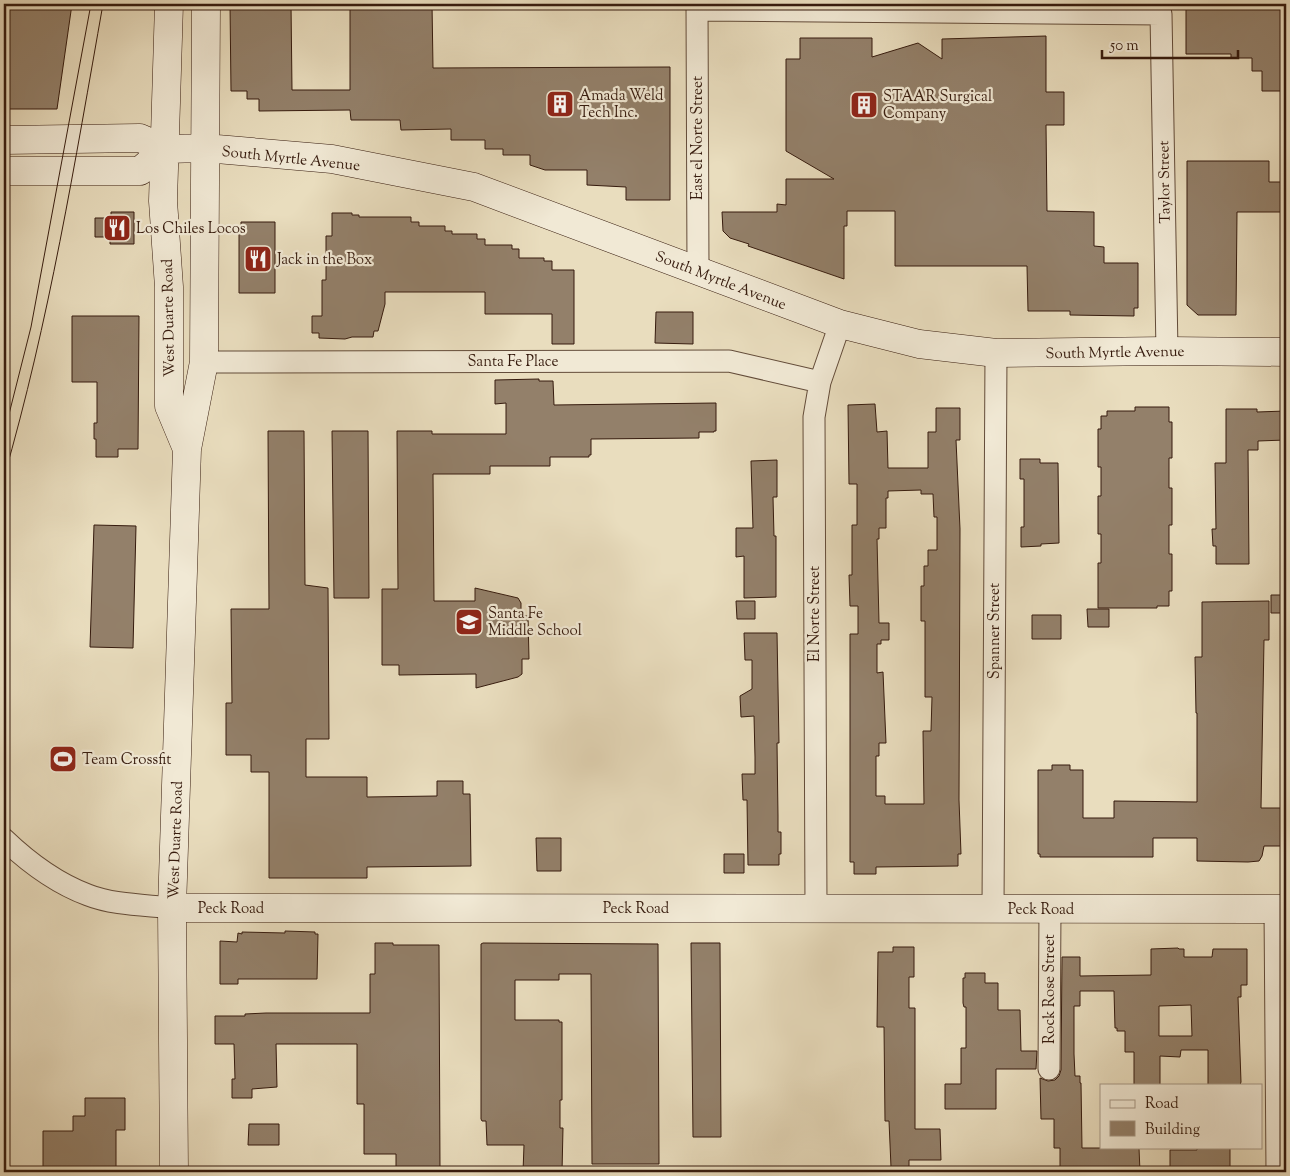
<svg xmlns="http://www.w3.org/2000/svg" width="1290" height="1176" font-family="'Sorts Mill Goudy',serif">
	<rect width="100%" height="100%" fill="#e9ddbe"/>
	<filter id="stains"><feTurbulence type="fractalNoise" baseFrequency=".004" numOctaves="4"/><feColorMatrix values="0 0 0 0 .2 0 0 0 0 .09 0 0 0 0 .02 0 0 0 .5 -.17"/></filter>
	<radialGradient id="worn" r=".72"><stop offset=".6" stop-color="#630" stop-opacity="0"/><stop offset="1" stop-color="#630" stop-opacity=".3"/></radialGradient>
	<!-- building -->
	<path fill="#93806a" stroke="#361b0e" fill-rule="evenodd" d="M4,4h68l-15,105h-53z
		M230,4h61l1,86h58v-86h82l1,64 237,-1v133h-44v-13l-39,-2v-15h-42l-15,-5v-10h-27v-6h-18v-9h-34v-11l-50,1 -1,-10h-49l-1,-10 -91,1v-12h-12v-8h-16z
		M1186,4h100v87h-24v-20h-10v-13h-21v-4h-45z
		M1046,36v56h18v33h-18l1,86 47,1v34l10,1v16h34v45h-4v8l-64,-1v-4h-42l-1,-45h-132v-55h-48v15h-3v53l-96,-33 1,-2 -19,-6 -7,-7 -1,-19h55v-8l9,1v-26h48l-48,-28v-92h14v-21h72v19l46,-14 24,16v-20z
		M1187,161h82v21h17v30h-49l-1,103h-38l-11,-10z
		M111,212h23v32h-24v-7h-15v-19h16z
		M332,213h20v2h7v2h52v5h8v4h26v5h7v3h25v5h8v6h27v4h7v9h25v3h8v9h22v74h-22v-30h-67v-22h-100v12l-7,27h-4l-1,6h-21l-7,2 -26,-1v-5h-7v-17h10v-36h4v-44h6z
		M241,222h34v71h-36v-65h2z
		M656,312h37v32l-38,-1z
		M72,316h67l-1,133h-20v8h-22v-18h-2v-16h3v-41h-25z
		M539,379v2h14l1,24 162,-2v28h-2v1h-15v6l-108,1v16h-2v2h-39v9h-60v8h-57l1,127h41v-13l43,10 3,5v13h7l1,43h-7v15l-4,3 -42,11v-14l-77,1v-10h-17v-76h16l-1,-158h35v3h74v-31l-11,1v-24z
		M875,404l2,28 10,-1 1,37h40v-36h8v-24h24v32h-4l4,89 -1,271 2,54h-3v12l-82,1v7h-22v-12h-4v-228h8v-28h-8l-1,-31h3v-50h5v-41h-8l-1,-79zM921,490v4h12l1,23h3v33h-9v16h-4v20h-3v35h4v76h7l-1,34h-8l1,73h-39v-8h-9v-40h3v-13h7l-3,-71 -6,1v-29h4v-4h8v-17h-10l-2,-84h2v-11h7v-30h2v-7z
		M1135,407h34v15h3v36h-3v30h3v37h-3v29h3v37h-3v15h-12v2h-59v-45h3v-29h-3v-38h3v-29h-3v-38h3v-13h6v-5h28z
		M1226,409h31v3l29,-1v29l-28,1v9h-10l1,114h-33v-18h-3l-1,-17h4l-1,-66h11z
		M268,431h36l1,154 23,3 1,151h-23v38h61v20l70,-1v-15h26v13h7l1,72 -104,1v11h-98v-106h-18v-17h-25v-52h6l-1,-94h38z
		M332,431h36l1,167h-35z
		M1020,459h20v4h18l1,80 -18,1v2l-20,1v-20h3v-48h-4z
		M777,460v37h-4l1,39h2v61l-32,1v-42l-8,1v-29h17l-2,-67z
		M94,525l42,1 -3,122 -43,-1z
		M1271,595h15v18h-15z
		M736,601h19v18h-18z
		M1269,601v39h-5l-3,168h25v38h-22l-2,10 -3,5 -11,1 -51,-1v-23h-44v19h-113v-3h-2v-84h14v-5h18v5h13v48h31v-17l83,1v-89h-1l-1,-56h7v-55z
		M1087,609h22v18h-21z
		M1032,615h29v24h-29z
		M744,633h33l2,110h-2l1,73v16h3v22h-2v11h-31l-1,-65h-4l-1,-26h13v-17l-1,-41 -13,1 -1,-21 12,-7v-29h-7z
		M536,838h25v33h-24z
		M724,854h20v19h-20z
		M285,931l30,1v2h3l-1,45h-79v5h-18v-43l17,1 1,-9 4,1v-2l43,1z
		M375,943h18v2h46l1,227h-44v-18h-32v-50h-7v-60h-81l1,43 -25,2v9h-20v-19h3l-1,-35h-19v-28h30v-2l21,-1h104v-39h5z
		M483,943l175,1 1,220h-67l-1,-190h-32v6h-44v40h44v2h3v78h-2v28h3l-1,44h-39l1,-27h-37l-1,-24h-4l-1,-2v-175z
		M691,943h29l1,194h-28z
		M893,947h21v30h-5v31h6v121h25l1,31h-32v7h-18l-2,-46h-4l-1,-94h-7l1,-75h15z
		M1178,948l1,1h5v8h28l1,-8h34v36h-6v12h-3l3,85 -1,3h-32v-35h-27l-1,7 -20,-1v29h-26v-33h-9v-21h-8v-3h-2l-1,-37h-34v15h-6v48l1,22h5v7h1l1,65h57l1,24h-80v-24h-6v-29h-13l-1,-41 8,3 7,-1 4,-4 2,-6 1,-113h18v19l71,-1v-26zM1191,1005l1,31h-33v-30z
		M965,973h20v10h13v27h22l1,41h16l-1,18h-40v40h-51v-25h16v-36h5v-41h-2l-1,-4v-25h2z
		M85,1098h40v32h-9v42h-73v-41h30v-15h12z
		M249,1124h30v21h-31z
		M1197,1147h33v25h-60v-22h27z"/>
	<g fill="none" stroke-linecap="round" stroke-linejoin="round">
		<defs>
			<path id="street" d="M697,4l1,267
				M697,10l464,4 6,337
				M204,362l525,-1 91,21
				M4,839c24,23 52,44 84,56 25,10 58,10 84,13
				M816,908l-2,-491 6,-35 20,-58
				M993,909l3,-556
				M1275,909l2,263
				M1049,1069l1,-160"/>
			<path id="secondary" d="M169,4l-6,197 6,86v119l18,43
				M4,140l136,-2 25,11 40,-1 127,11 142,28 366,137 79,20 77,9 171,-2 119,1
				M4,171h136l25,-22
				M172,908l1114,1
				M174,1172l-2,-264 15,-459 17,-87 2,-358"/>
		</defs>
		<!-- street casing -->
		<use href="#street" stroke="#634c3a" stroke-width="23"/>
		<!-- secondary casing -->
		<use href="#secondary" stroke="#361b0e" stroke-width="29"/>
		<!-- street -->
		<use href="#street" stroke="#f1e9d5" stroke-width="21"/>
		<!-- secondary -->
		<use href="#secondary" stroke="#f1e9d5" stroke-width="28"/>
		<!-- tram -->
		<path stroke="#361b0e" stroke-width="1" d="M4,434l27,-107 60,-323
			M4,477c45,-155 71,-315 99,-473"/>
	</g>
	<!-- icons -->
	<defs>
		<symbol id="building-square" viewBox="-11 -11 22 22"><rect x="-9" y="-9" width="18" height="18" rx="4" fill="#8f2418" stroke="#f1e9d5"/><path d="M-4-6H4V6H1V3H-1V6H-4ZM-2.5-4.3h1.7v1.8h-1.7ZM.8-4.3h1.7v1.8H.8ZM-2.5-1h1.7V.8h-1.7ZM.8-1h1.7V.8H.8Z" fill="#fff"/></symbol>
		<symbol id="restaurant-square" viewBox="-11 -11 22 22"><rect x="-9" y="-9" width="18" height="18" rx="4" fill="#8f2418" stroke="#f1e9d5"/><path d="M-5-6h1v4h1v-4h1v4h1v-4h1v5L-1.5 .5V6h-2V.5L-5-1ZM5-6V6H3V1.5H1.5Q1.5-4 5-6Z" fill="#fff"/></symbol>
		<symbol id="school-square" viewBox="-11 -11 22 22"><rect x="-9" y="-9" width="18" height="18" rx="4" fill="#8f2418" stroke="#f1e9d5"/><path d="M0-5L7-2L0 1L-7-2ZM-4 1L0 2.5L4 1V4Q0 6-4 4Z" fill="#fff"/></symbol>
		<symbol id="stadium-square" viewBox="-11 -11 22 22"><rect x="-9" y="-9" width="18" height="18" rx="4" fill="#8f2418" stroke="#f1e9d5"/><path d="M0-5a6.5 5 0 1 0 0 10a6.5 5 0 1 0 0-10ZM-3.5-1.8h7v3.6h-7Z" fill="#fff"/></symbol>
	</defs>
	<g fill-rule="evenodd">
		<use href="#building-square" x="544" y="88" width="32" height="32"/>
		<use href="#building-square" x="848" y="89" width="32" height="32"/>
		<use href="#restaurant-square" x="101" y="212" width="32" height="32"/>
		<use href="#restaurant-square" x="242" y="243" width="32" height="32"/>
		<use href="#school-square" x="453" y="606" width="32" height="32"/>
		<use href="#stadium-square" x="47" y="743" width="32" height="32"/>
	</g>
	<g text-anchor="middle" stroke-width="4.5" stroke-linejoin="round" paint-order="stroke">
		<!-- poi labels -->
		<g font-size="15" fill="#361b0e" stroke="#f1e9d5" text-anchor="start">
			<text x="579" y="100">Amada Weld<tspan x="579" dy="17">Tech Inc.</tspan></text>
			<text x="883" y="101">STAAR Surgical<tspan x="883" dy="17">Company</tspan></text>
			<text x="136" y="233">Los Chiles Locos</text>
			<text x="277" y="264">Jack in the Box</text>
			<text x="488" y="618">Santa Fe<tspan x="488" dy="17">Middle School</tspan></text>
			<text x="82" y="764">Team Crossfit</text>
		</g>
		<!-- street labels -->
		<g font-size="15" fill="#361b0e" stroke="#f1e9d5">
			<text transform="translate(697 138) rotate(-90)" y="5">East el Norte Street</text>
			<text transform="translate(291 158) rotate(6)" y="5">South Myrtle Avenue</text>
			<text transform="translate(1164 182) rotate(-91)" y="5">Taylor Street</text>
			<text transform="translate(721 280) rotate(21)" y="5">South Myrtle Avenue</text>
			<text transform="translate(168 318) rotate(-91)" y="5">West Duarte Road</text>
			<text transform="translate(1115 352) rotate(-1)" y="5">South Myrtle Avenue</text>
			<text x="513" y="366">Santa Fe Place</text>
			<text transform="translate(814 614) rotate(-90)" y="5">El Norte Street</text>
			<text transform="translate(994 631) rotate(-90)" y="5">Spanner Street</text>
			<text transform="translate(175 840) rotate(-88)" y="5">West Duarte Road</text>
			<text x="231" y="913">Peck Road</text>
			<text x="636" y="913">Peck Road</text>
			<text x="1041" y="914">Peck Road</text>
			<text transform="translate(1049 989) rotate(-90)" y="5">Rock Rose Street</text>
		</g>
	</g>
	<!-- margin -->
	<rect width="1290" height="1176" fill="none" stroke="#e9ddbe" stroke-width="20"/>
	<rect x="5" y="5" width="1280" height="1166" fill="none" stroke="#361b0e" stroke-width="2.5"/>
	<rect x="10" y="10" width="1270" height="1156" fill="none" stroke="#361b0e"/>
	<!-- legend -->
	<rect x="1100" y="1084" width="162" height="65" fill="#f1e9d5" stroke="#a69785"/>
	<rect x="1110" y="1100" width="25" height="8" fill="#f1e9d5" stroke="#a69785"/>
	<text x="1145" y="1108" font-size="15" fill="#361b0e">Road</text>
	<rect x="1110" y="1121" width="25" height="15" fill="#93806a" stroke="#a69785"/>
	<text x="1145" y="1134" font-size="15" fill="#361b0e">Building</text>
	<!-- scale -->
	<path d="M1102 50v8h136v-8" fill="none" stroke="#361b0e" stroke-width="2.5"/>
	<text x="1110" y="50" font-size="15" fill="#361b0e" stroke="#f1e9d5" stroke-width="4" paint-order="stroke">50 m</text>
	<rect width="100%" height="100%" filter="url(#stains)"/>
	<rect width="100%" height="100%" fill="url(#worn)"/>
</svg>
